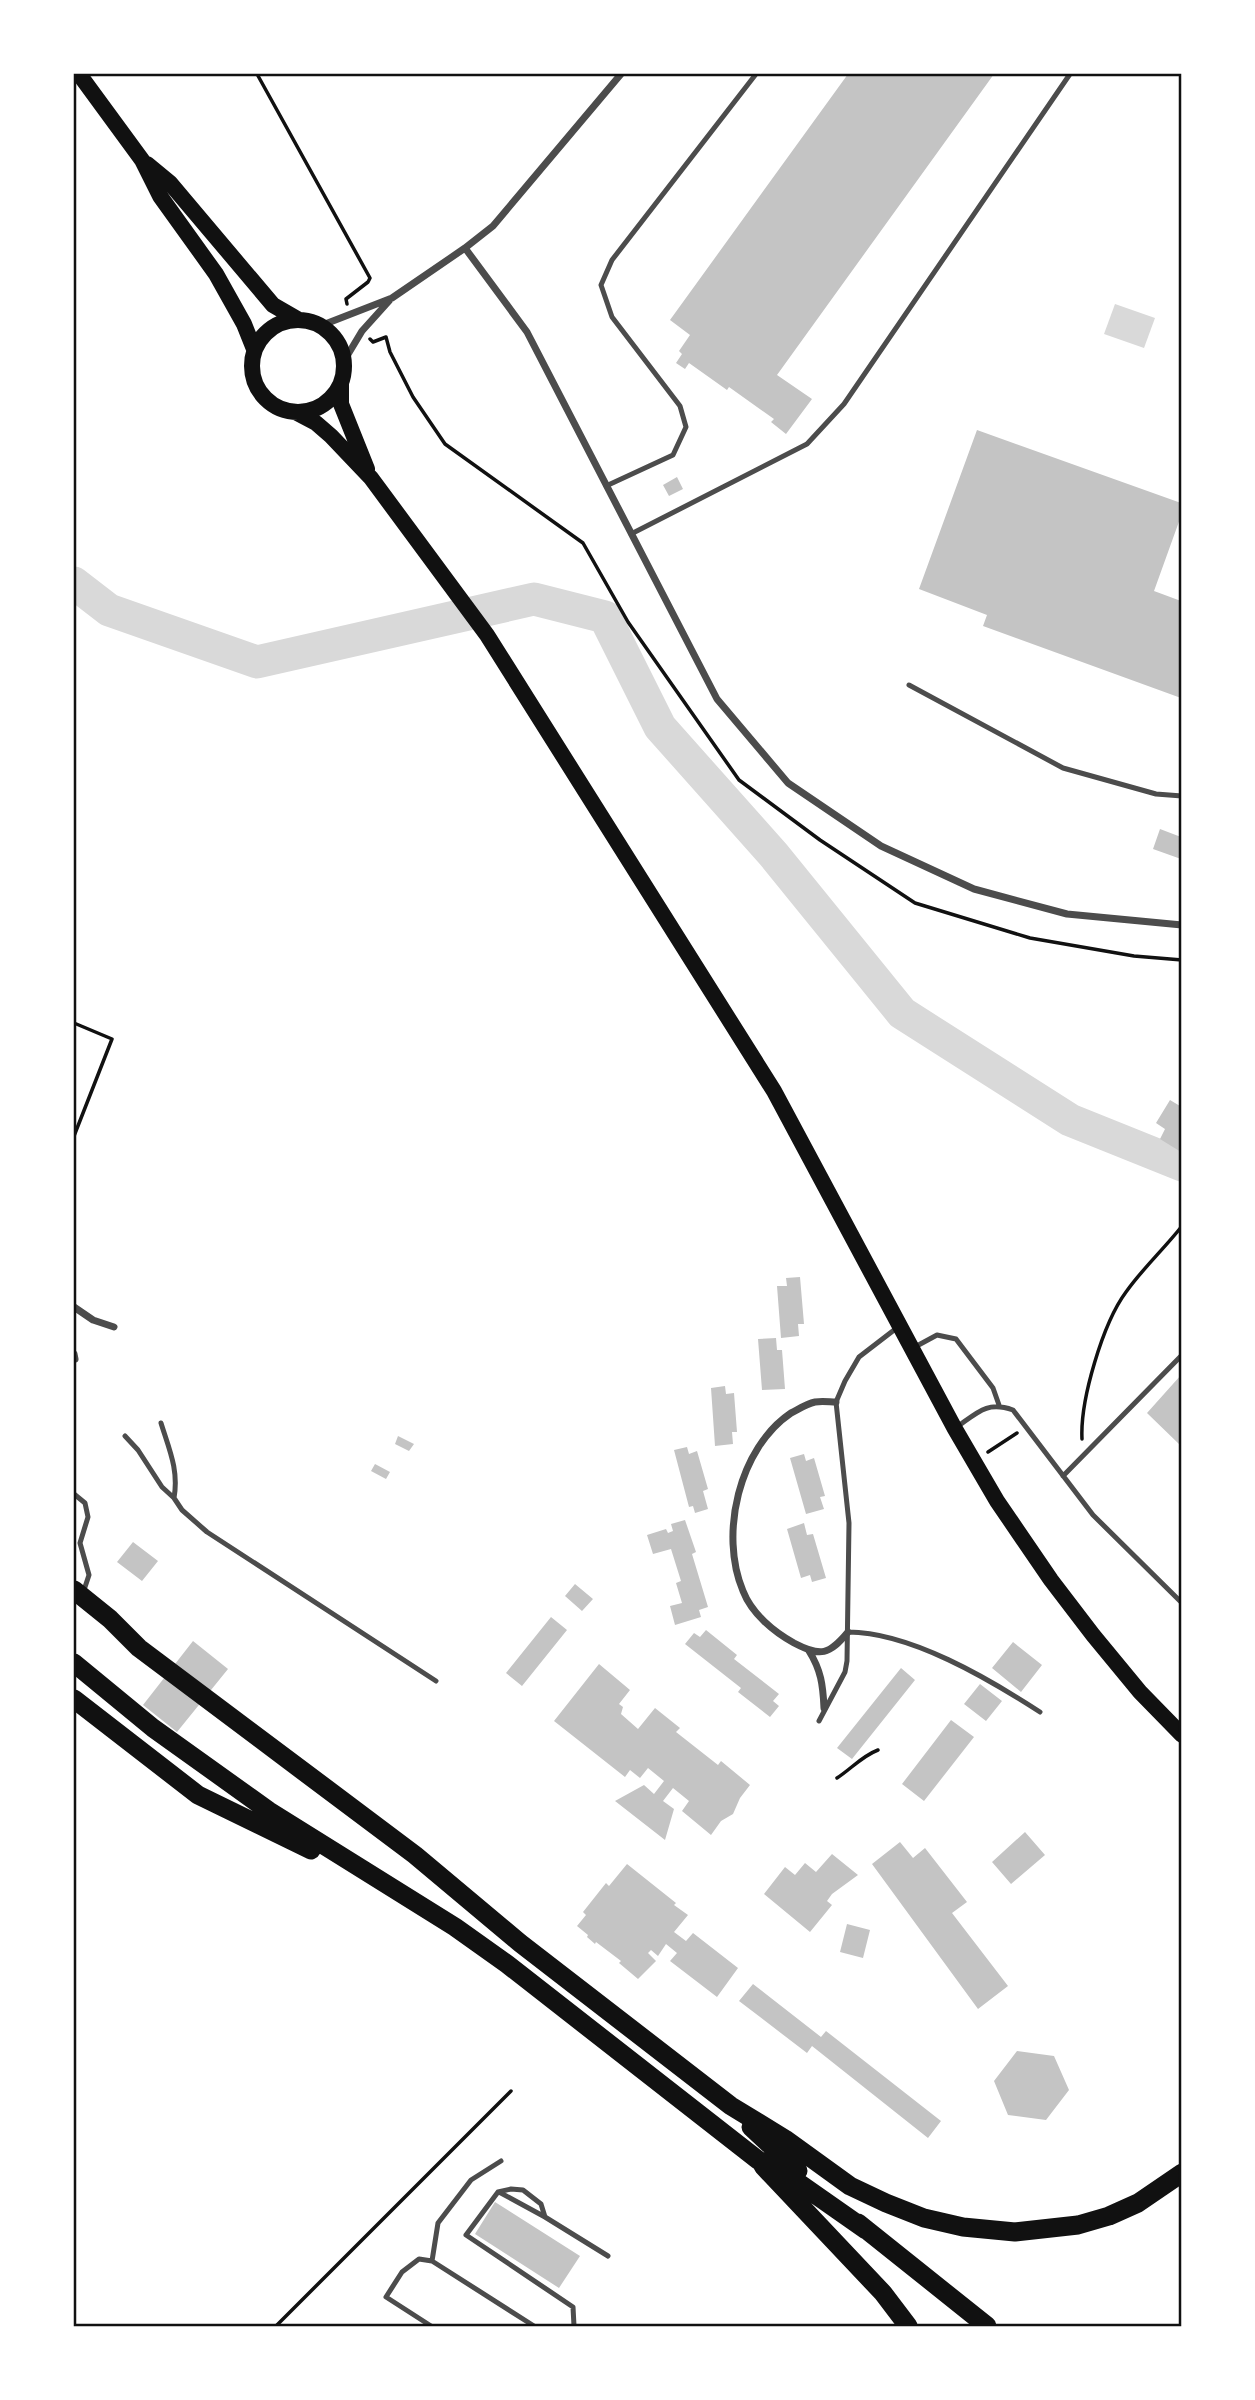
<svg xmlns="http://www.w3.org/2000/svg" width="1255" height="2400" font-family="Inter,sans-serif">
	<rect width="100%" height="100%" fill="#fff"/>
	<!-- water -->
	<path fill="#d9d9d9" d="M1115,304l40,14 -11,30 -40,-14z"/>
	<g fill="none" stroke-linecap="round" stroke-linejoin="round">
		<!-- river -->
		<path stroke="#d9d9d9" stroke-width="33" d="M74,583l35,27 148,52 277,-63 71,18 55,110 113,127 129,159 168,107 112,45"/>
	</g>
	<!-- building -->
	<path fill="#c4c4c4" d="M848,74h146l-217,301 35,24 -26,35 -15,-12 3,-3 -45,-32 -2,3 -38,-27 -4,6 -9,-6 6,-9 -3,-3 11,-16 -20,-15z
		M977,430l204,73v13l-27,75 27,10v97l-198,-72 4,-11 -68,-26z
		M677,477l6,12 -14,7 -6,-11z
		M1160,829l21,8v22l-28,-10z
		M1170,1100l10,6 1,-3v49l-21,-13 5,-10 -9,-6z
		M800,1277l4,47h-6l1,12 -18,2 -4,-52h10l-1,-8z
		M776,1338l1,12h5l3,39 -23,1 -4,-51z
		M1181,1375v71l-34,-33z
		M725,1386l1,8 8,-1 3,39h-5l1,12 -18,2 -4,-58z
		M398,1436l16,8 -5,7 -14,-7z
		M687,1447l2,7 8,-3 11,38 -5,2 5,18 -13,4 -2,-7 -4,1 -15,-57z
		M804,1454l2,7 8,-3 11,38 -5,1 4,12 -18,5 -16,-56z
		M375,1464l15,8 -4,7 -15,-8z
		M685,1520l11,32 -4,2 16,53 -9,3 2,7 -26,8 -5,-19 12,-3 -6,-20 5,-2 -10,-32 -18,5 -6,-19 19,-6 2,4 5,-2 -2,-7z
		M804,1523l3,12 6,-1 13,44 -14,4 -2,-7 -9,3 -14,-49z
		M133,1542l25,19 -16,20 -25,-19z
		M575,1584l18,15 -11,12 -17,-15z
		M551,1617l16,13 -45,56 -16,-13z
		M706,1630l31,25 -3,4 45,35 -6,7 6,5 -9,11 -32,-25 3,-4 -56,-44 9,-11 6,4z
		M193,1641l35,28 -51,63 -34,-27z
		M1013,1642l29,23 -21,27 -29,-24z
		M599,1664l31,26 -11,14 4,3 -2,7 17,15 17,-21 25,20 -4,4 42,33 3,-4 29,24 -10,13 -7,16 -12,7 -10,14 -29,-24 7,-10 -16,-13 -10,13 11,8 -9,31 -50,-39 29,-16 10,9 10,-13 -16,-13 -8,10 -10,-8 -5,7 -71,-56z
		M901,1668l14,12 -63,79 -15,-11z
		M980,1684l22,17 -16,20 -22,-17z
		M951,1720l23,17 -50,64 -22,-17z
		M1025,1832l20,23 -34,29 -19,-22z
		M900,1842l13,16 12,-10 42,54 -15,11 56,73 -30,23 -106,-145z
		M832,1854l26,21 -26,19 -5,7 5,4 -22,27 -46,-38 21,-27 10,8 10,-12 11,9z
		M627,1864l49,39 -2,2 14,10 -14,17 12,9 7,-8 45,35 -21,29 -47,-36 7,-8 -11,-9 -8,12 -7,-6 -3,3 8,8 -18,18 -19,-16 2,-2 -25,-19 -1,2 -8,-7 1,-2 -11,-9 9,-11 -3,-3 23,-29 3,3z
		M847,1924l23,6 -7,28 -23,-6z
		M753,1984l68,53 5,-6 115,90 -13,17 -116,-92 -5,7 -68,-52z
		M1017,2051l37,5 15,34 -23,30 -38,-5 -14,-34z
		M495,2202l85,54 -21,32 -84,-54z"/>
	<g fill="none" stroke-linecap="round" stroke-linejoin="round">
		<!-- path -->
		<path stroke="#111" stroke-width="3.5" d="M257,74l113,204 -2,4 -22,17 1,5
			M370,339l3,3 13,-5 4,15 23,45 32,47 138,99 45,79 111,158 81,60 95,63 115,35 104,18 48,4
			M74,1023l38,16 -38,97
			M1082,1439c-2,-39 21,-116 44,-147 17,-24 38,-43 56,-66
			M988,1452l29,-19
			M837,1778c14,-9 25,-22 41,-28
			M276,2326l235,-235"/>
		<!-- service -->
		<path stroke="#4c4c4c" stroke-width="5" d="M606,486l67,-31 13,-28 -6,-21 -68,-89 -11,-32 11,-25 144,-186
			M631,534l176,-90 37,-40 226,-330
			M909,685l154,83 93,26 26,2
			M913,1348l24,-13 19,4 37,49 6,17
			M161,1423c8,26 18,47 13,75
			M957,1427c21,-15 30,-26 56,-17l80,105 89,88
			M125,1436l13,14 24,37 12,11 8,12 25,22 229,149
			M1063,1476l119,-121
			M74,1494l11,9 3,14 -8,26 9,32 -6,18
			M848,1632c62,0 141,47 192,80
			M819,1721l26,-49 2,-11 2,-138 -13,-121 9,-21 14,-24 39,-30
			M501,2161l-30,19 -33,43 -6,38 102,65
			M499,2192l46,25
			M431,2326l-45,-29 16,-25 17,-13 13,2
			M574,2326l-1,-19 -107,-72 32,-43 13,-3 12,1 18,14 4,13 63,39"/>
		<!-- minor -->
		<path stroke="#4c4c4c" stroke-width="7" d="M465,248l62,84 190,367 71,84 93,63 93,43 93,25 115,11
			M320,326l72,-28 73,-50 28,-22 128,-152
			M344,361l18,-30 27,-30
			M74,1307l19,13 21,7
			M74,1354l1,5
			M836,1402c-6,0 -14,-1 -21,0 -9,2 -16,7 -24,11 -52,35 -72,121 -48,178 9,23 31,41 51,52 27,14 35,12 54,-11
			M809,1651c12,19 14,34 15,57"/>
		<!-- primary -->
		<path stroke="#111" stroke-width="16" d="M79,74l63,86 18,36 56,78 28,50 10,25
			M147,164l23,19 103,122 26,15
			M252 366a46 46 0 1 1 92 0a46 46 0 1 1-92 0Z
			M341,384v20l26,65
			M297,413l19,10 15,13 40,42 116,157 287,456 181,338 42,72 54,79 42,55 47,57 42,43"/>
		<!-- motorway -->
		<path stroke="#111" stroke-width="19" d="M74,1590l36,29 29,29 276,207 105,88 211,163 54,33 65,47 36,17 38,15 39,9 52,5 63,-7 31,-9 29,-13 44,-30
			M74,1663l79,65 116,83 186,116 52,37 251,196 28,14 80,56
			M74,1699l124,96 113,55
			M751,2127l47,44
			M763,2166l120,127 25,33
			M858,2223l129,103"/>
	</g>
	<!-- border -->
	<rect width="1255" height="2400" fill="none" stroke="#ffffff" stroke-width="150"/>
	<rect x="75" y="75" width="1105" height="2250" fill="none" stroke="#111" stroke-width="2.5"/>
</svg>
